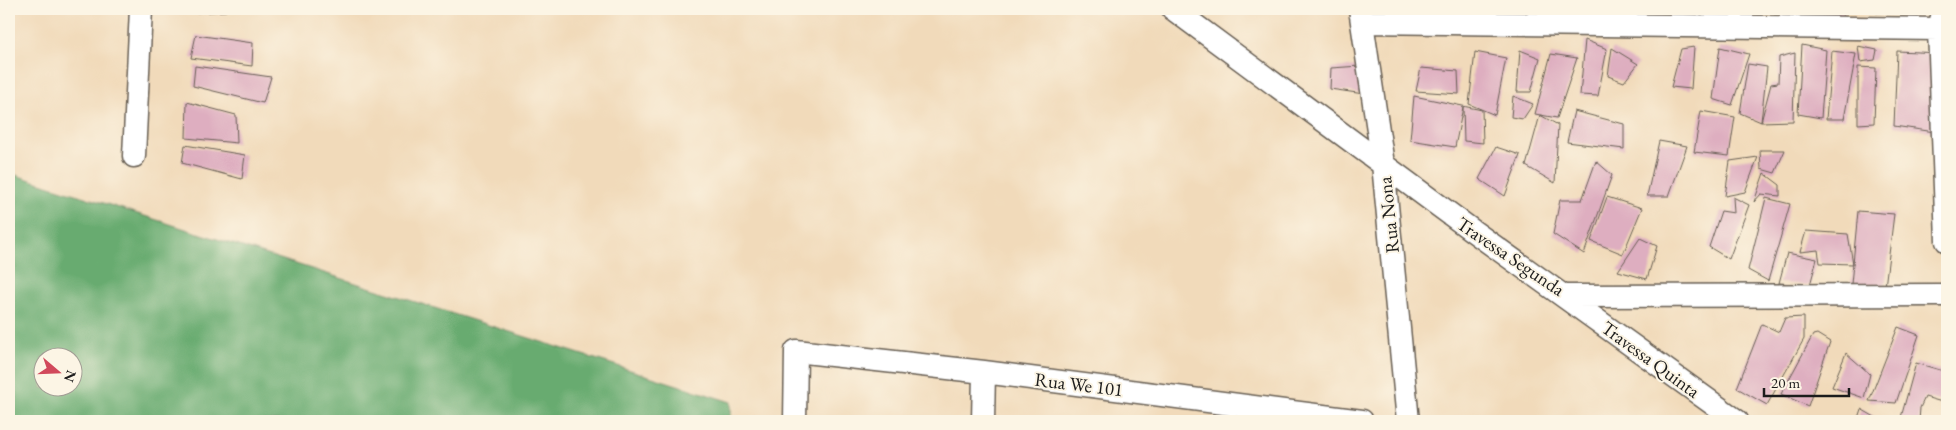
<svg xmlns="http://www.w3.org/2000/svg" width="1956" height="430" font-family="'EB Garamond',serif">
	<rect width="100%" height="100%" fill="#fcf5e5"/>
	<filter id="ink" filterUnits="userSpaceOnUse"><feTurbulence type="fractalNoise" baseFrequency=".02" numOctaves="2"/><feDisplacementMap in="SourceGraphic" scale="10" xChannelSelector="R" yChannelSelector="G"/><feConvolveMatrix kernelMatrix="1 2 1 2 8 2 1 2 1" color-interpolation-filters="sRGB"/></filter>
	<filter id="wash" filterUnits="userSpaceOnUse"><feTurbulence type="fractalNoise" baseFrequency=".0096" numOctaves="4" result="noise"/><feDisplacementMap in="SourceGraphic" scale="20" xChannelSelector="R" yChannelSelector="G"/><feGaussianBlur stdDeviation="1.12" result="paint"/><feColorMatrix in="noise" values="0 0 0 0 0 0 0 0 0 0 0 0 0 0 0 0 0 1.4 0 .05"/><feComposite in="paint" operator="in"/></filter>
	<g filter="url(#wash)">
		<rect width="100%" height="100%" fill="#f1daba"/>
		<!-- forest -->
		<path fill="#67ab70" stroke="#426446" fill-rule="evenodd" d="M9,173l722,229v19h-722zM42,358h30v30h-30z"/>
		<g id="blocks">
			<!-- building -->
			<path fill="#deaec0" d="M193,9h33v2l-33,2z
				M1801,9h18l-1,6z
				M1822,9h22l-1,8h-22z
				M1876,9h19l1,3 -20,1z
				M196,35l57,8 -1,23 -61,-8z
				M1585,40l22,9 -9,47 -18,-1z
				M1802,45l24,5 -5,68 -23,-4z
				M1858,46l19,4 -2,10 -15,2z
				M1694,47l-3,42 -20,-2 10,-38z
				M1720,47l29,7 -17,51 -19,-6z
				M1612,48l26,16 -14,18 -16,-6z
				M1520,50l20,8 -9,34h-14z
				M1832,51l24,3 -12,65h-18z
				M1897,51l42,2 -4,79 -41,-6z
				M1475,52l31,6 -11,57 -26,-11z
				M1795,53l-2,68 -32,1 -21,-9 8,-49 19,3 -6,55 10,-38 7,-1 1,-26z
				M1551,54l26,4 -20,60 -22,-4z
				M195,66l76,11 -8,26 -70,-17z
				M1360,66l4,28 -34,-5 1,-21z
				M1858,67l18,1 -2,55 -16,1z
				M1421,68l37,3 1,23 -43,-3z
				M1414,96l68,14 1,33 -19,-2 -1,-34 -8,40 -45,-7z
				M1513,96l20,8 -10,15 -12,-2z
				M187,102l49,13 1,28 -51,-5z
				M1574,111l50,13v25l-57,-7z
				M1701,111l34,6 -6,39 -35,-4z
				M1540,115l18,10 -3,58 -29,-17z
				M1659,141l28,5 -18,50h-22z
				M185,145l60,10 -3,24 -60,-16z
				M1496,147l24,8 -15,41 -26,-17z
				M1760,150h25l-10,23 -14,-4z
				M1758,157l-13,35 -20,4 5,-35z
				M1596,161l16,14 -28,79 -31,-20 7,-34h22z
				M1764,173l16,12v11l-19,-2 -7,8z
				M1607,197l35,11 -19,46 -32,-13z
				M1733,197l16,8 -20,54 -20,-12 12,-36 13,2z
				M1766,198l24,6 -22,77 -20,-11z
				M1858,211l36,3 -9,73 -34,-3z
				M1806,231l42,3 5,30 -33,-1 -2,-13 -18,2z
				M1640,238l17,8 -10,33 -29,-8z
				M1787,253l30,6 -7,26 -31,-2z
				M1804,317v22l-37,66 -30,-17 25,-64 17,8 6,-14z
				M1898,327l21,8 -23,68 -27,-2z
				M1817,334l13,8 -22,64 -27,-12 32,-59z
				M1846,353l24,21 -6,24 -32,-11z
				M1916,363l31,9v11l-5,19 -17,-5 -5,11 -1,13h-19z
				M1861,409l21,12h-25z"/>
		</g>
	</g>
	<g filter="url(#ink)">
		<use href="#blocks" fill-opacity="0" stroke="#675e53" stroke-width="1"/>
		<g fill="none" stroke-linecap="round" stroke-linejoin="round">
			<defs>
				<path id="minor" d="M1173,9l300,222 264,190
					M1360,9l23,155 25,257
					M1944,9l-5,20 8,212
					M1362,22l577,7
					M134,156l7,-147
					M1565,296l382,-1
					M795,421l1,-70 188,21 378,49
					M983,421l1,-49"/>
			</defs>
			<!-- minor casing -->
			<use href="#minor" stroke="#675e53" stroke-width="25"/>
			<!-- minor -->
			<use href="#minor" stroke="#fff" stroke-width="22"/>
		</g>
	</g>
	<g text-anchor="middle" stroke-width="4" stroke-linejoin="round" paint-order="stroke">
		<!-- street labels -->
		<g font-size="19" fill="#1c1c1c" stroke="#fcf5e5">
			<text transform="translate(1388 215) rotate(-96)" y="7">Rua Nona</text>
			<text transform="translate(1511 256) rotate(34)" y="7">Travessa Segunda</text>
			<text transform="translate(1651 359) rotate(36)" y="7">Travessa Quinta</text>
			<text transform="translate(1079 384) rotate(7)" y="7">Rua We 101</text>
		</g>
	</g>
	<!-- margin -->
	<rect width="1956" height="430" fill="none" stroke="#fcf5e5" stroke-width="30"/>
	<!-- north arrow -->
	<g transform="translate(58 372) rotate(109)"><circle r="24" fill="#fcf5e5" stroke="#a29e95"/>
	<path d="M0-4L9 19L0 12L-9 19Z" fill="#d1495b"/>
	<text y="-8" font-size="14" font-weight="bold" text-anchor="middle" fill="#1c1c1c">N</text>
	</g>
	<!-- scale -->
	<path d="M1764 388v8h85v-8" fill="none" stroke="#1c1c1c" stroke-width="2.5"/>
	<text x="1771" y="388" font-size="15" fill="#1c1c1c" stroke="#fcf5e5" stroke-width="4" paint-order="stroke">20 m</text>
</svg>
